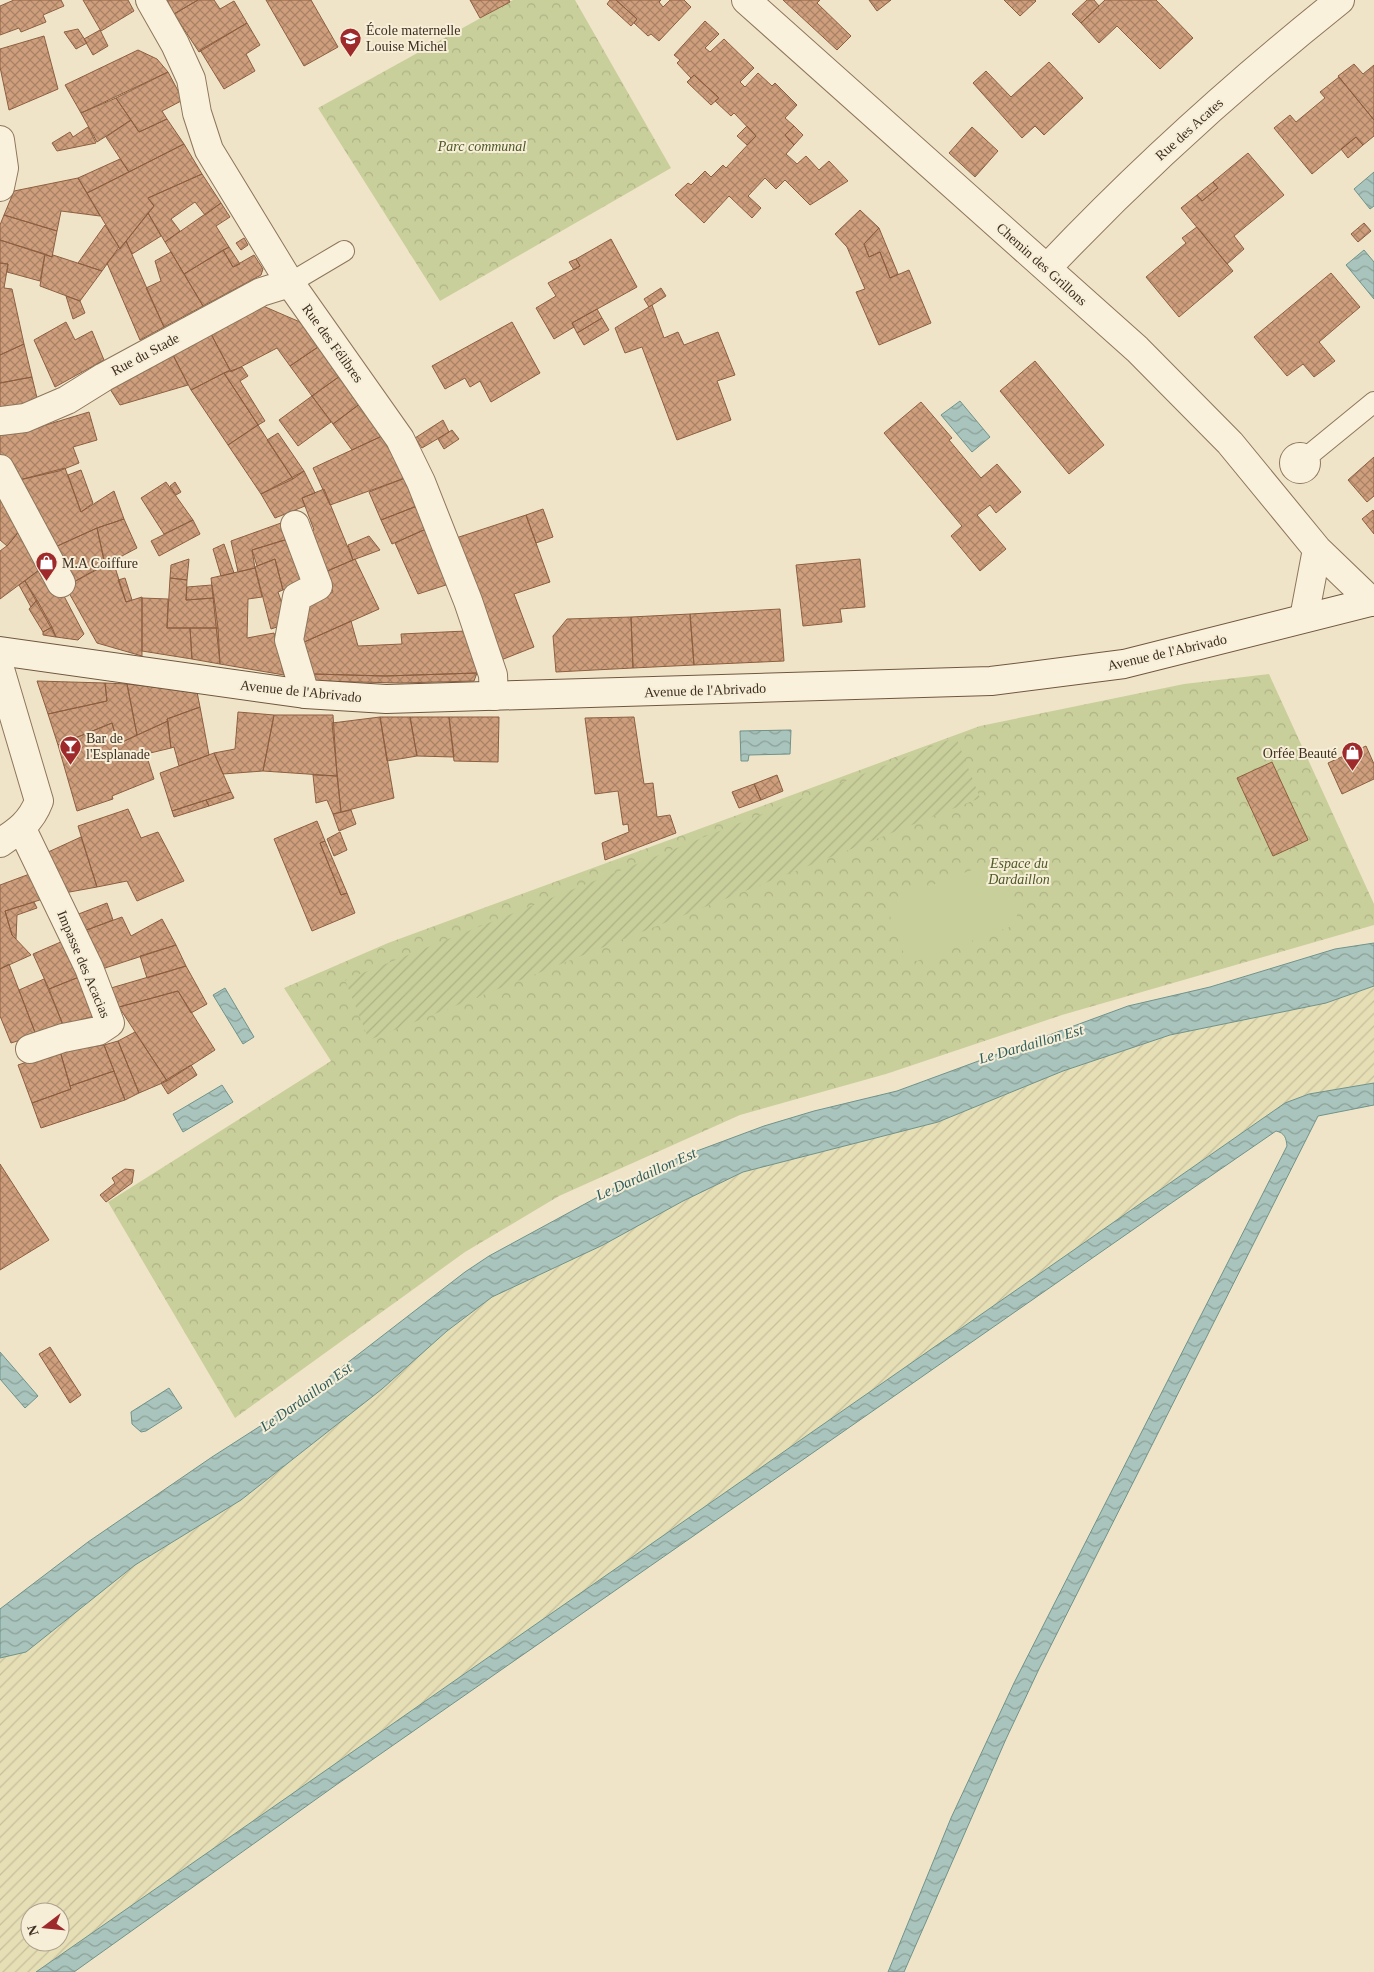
<svg xmlns="http://www.w3.org/2000/svg" width="1374" height="1972" font-family="Georgia,serif">
	<defs>
		<pattern id="farmland-furrows" width="10" height="10" patternUnits="userSpaceOnUse" patternTransform="scale(1.25)"><rect width="10" height="10" fill="#e6deb5"/><path d="M-1 1l2-2M0 10L10 0M9 11l2-2" fill="none" stroke="#c6bf9b"/></pattern>
		<pattern id="forest-crowns" width="20" height="18" patternUnits="userSpaceOnUse" patternTransform="scale(1.25)"><rect width="20" height="18" fill="#c9cf9b"/><path d="M2 6a3 3 0 1 1 6 0M12 15a3 3 0 1 1 6 0" fill="none" stroke="#aeb285"/></pattern>
		<pattern id="garden-furrows" width="10" height="10" patternUnits="userSpaceOnUse" patternTransform="scale(1.25)"><rect width="10" height="10" fill="#c9cf9b"/><path d="M-1 1l2-2M0 10L10 0M9 11l2-2" fill="none" stroke="#aeb285"/></pattern>
		<pattern id="water-waves" width="16" height="10" patternUnits="userSpaceOnUse" patternTransform="scale(1.25)"><rect width="16" height="10" fill="#a9c4bc"/><path d="M0 5q4-4 8 0t8 0" fill="none" stroke="#8ba098"/></pattern>
		<pattern id="building-cross-hatch" width="8" height="8" patternUnits="userSpaceOnUse" patternTransform="scale(1.25)"><rect width="8" height="8" fill="#cf9f7d"/><path d="M0 0l8 8M0 8l8-8" fill="none" stroke="#a98266"/></pattern>
	</defs>
	<rect width="100%" height="100%" fill="#f0e4c8"/>
	<!-- farmland -->
	<path fill="url(#farmland-furrows)" fill-rule="evenodd" d="M1374,986v97l-65,11 -24,9 -1249,869h-36v-314l8,-3 127,-90 106,-65 73,-57 133,-112 45,-34 111,-52 80,-44 60,-29 195,-50 125,-51 107,-36 156,-32zM30,1912h30v30h-30z"/>
	<!-- forest -->
	<path fill="url(#forest-crowns)" d="M513,0h62l96,168 -231,133 -122,-193z
		M1269,674l105,230v21l-312,90 -176,59 -146,41 -181,81 -94,56 -230,166 -127,-216 223,-141 -47,-73 104,-45 592,-217 204,-42z"/>
	<!-- garden -->
	<path fill="url(#garden-furrows)" d="M956,737l24,61 -611,242 -24,-60z"/>
	<!-- pitch -->
	<path fill="#c9cf9b" d="M990,863l12,3 16,45 -3,14 -98,36 -12,-4 -18,-49 6,-8z"/>
	<!-- water -->
	<path fill="url(#water-waves)" stroke="#6f938a" d="M1374,172v34l-4,3 -16,-20z
		M1364,250l10,12v37l-28,-34z
		M960,401l30,36 -18,15 -31,-37z
		M791,730l-1,24 -41,1 -1,6h-7l-1,-30z
		M1374,943v43l-48,17 -156,32 -107,36 -125,51 -195,50 -60,29 -80,44 -111,52 -45,34 -65,58 -141,111 -106,65 -109,87 -26,6v-49l88,-67 124,-85 53,-34 55,-39 145,-112 24,-16 140,-76 49,-22 86,-32 50,-15 83,-20 231,-85 82,-19 125,-38z
		M225,988l29,49 -11,7 -30,-49z
		M1374,1083v22l-56,11 -279,553 -33,70 -102,233h-16l63,-154 63,-135 273,-537c-1,-8 -2,-13 -11,-15l-109,75 -831,579 -262,187h-38l1249,-869 24,-9z
		M222,1085l11,17 -50,30 -10,-18z
		M0,1352l38,44 -13,12 -25,-29z
		M169,1388l13,20 -36,23 -5,1 -9,-8 -1,-12z"/>
	<!-- building -->
	<path fill="url(#building-cross-hatch)" stroke="#8d5f41" d="M14,0h47l3,6 -21,9 3,7 -25,10 -2,-4 -19,7v-29z
		M83,0h45l6,11 -33,20z
		M167,0h31l-24,14z
		M198,0h16l6,9 14,-8 13,22 -48,29 -25,-38z
		M266,0h45l27,47 -34,19z
		M470,0h39l1,2 -30,16z
		M610,0h6l21,19 -6,7 -24,-22z
		M616,0h45l-2,2 4,5 7,-7h14l7,7 -32,34 -8,-7 -3,2 -14,-13 3,-4z
		M783,0h37l-3,3 34,33 -14,14z
		M869,0h22l-14,11z
		M1004,0h31l1,1 -16,15z
		M1087,0h7l5,6 -18,17 -9,-9z
		M1105,0h51l37,38 -33,31 -43,-43 -18,17 -18,-20z
		M705,21l14,13 -14,14 5,4 14,-13 30,29 -14,14 5,5 13,-14 14,13 3,-3 22,22 -12,13 9,8 -9,9 9,10 -8,9 11,10 9,-8 13,14 10,-9 19,20 -38,24 -25,-25 -9,9 -11,-11 -17,18 13,12 -9,10 -23,-22 -25,27 -29,-28 13,-12 3,2 14,-14 6,6 12,-12 3,3 30,-32 -22,-23 -3,3 -16,-15 4,-3 -25,-23 -3,3 -14,-15 3,-3 -6,-5z
		M247,23l13,22 -14,9 9,17 -31,18 -24,-39z
		M78,29l9,14 -11,6 -12,-17z
		M100,30l8,16 -15,9 -9,-16z
		M44,36l14,53 -49,21 -9,-43v-18z
		M138,50l19,9 11,13 -87,41 -16,-28z
		M1049,62l34,36 -39,37 -9,-9 -13,12 -49,-55 13,-12 25,26z
		M1354,64l9,10 11,-9v55l-36,-44z
		M168,72l15,28 -21,11 5,8 -28,13 -23,-34z
		M694,75l25,23 -8,7 -24,-23z
		M1339,77l35,43v16l-11,9 -7,-8 -44,37 -38,-46 16,-13 6,7 29,-24 -5,-6z
		M116,98l15,22 -34,22 -16,-29z
		M167,119l17,25 -55,28 -23,-35 25,-17 8,12z
		M747,126l9,10 -9,9 -10,-9z
		M794,126l9,9 -9,10 -9,-10z
		M88,127l8,16 -39,8 -5,-8 18,-11 3,5z
		M972,127l26,24 -23,26 -26,-24z
		M1356,137l7,8 -15,13 -7,-9z
		M184,144l18,30 -54,24 6,8 -34,43 -33,-56z
		M1248,153l36,42 -50,41 10,13 -17,15 -46,-56 16,-13 5,6 16,-13 -5,-6z
		M120,159l9,13 -42,21 -9,-15z
		M202,174l19,29 -16,12 -10,-13 -24,17 9,12 -15,11 -17,-29 6,-7 -6,-8z
		M78,178l22,38 -39,-5 -4,20 -53,-16 10,-24z
		M1213,182l5,6 -16,13 -5,-6z
		M221,203l9,14 -14,9 13,21 -45,27 -19,-32z
		M860,210l19,18 -15,16 5,13 11,-5 10,26 19,-8 22,53 -52,22 -23,-53 9,-3 -18,-42 -12,-13z
		M148,213l13,23 -29,18 -6,-13z
		M4,215l53,16 -5,26 -52,-17v-15z
		M1364,223l7,8 -13,11 -7,-8z
		M105,225l14,22 -17,24 -24,-8z
		M1197,227l36,44 -54,46 -33,-40 40,-34 -4,-5z
		M879,228l19,46 -8,4 -10,-26 -11,5 -5,-13z
		M244,238l4,7 -7,5 -5,-7z
		M611,239l26,48 -65,36 2,4 -20,12 -18,-31 20,-12 -8,-13 32,-17 -4,-7z
		M0,240l45,14 -5,27 -33,-9 1,-8 -8,-1z
		M126,241l38,86 -24,13 -33,-77z
		M229,247l11,17 -7,3 -10,-17z
		M223,250l10,17 21,-12 9,14 -2,6 -58,31 -19,-32z
		M171,252l32,54 -39,21 -18,-39 15,-7 -6,-20z
		M45,254l7,3 1,-2 49,16 -22,30 -40,-15z
		M576,259l4,7 -6,4 -5,-8z
		M0,263l8,1 -4,24 8,1 12,55 -24,11z
		M1331,273l29,34 -41,35 16,19 -21,16 -11,-13 -16,12 -33,-39z
		M661,288l5,8 -17,11 -5,-8z
		M66,296l14,5 5,12 -12,6z
		M652,305l12,33 14,-6 6,13 34,-13 17,43 -18,6 14,39 -54,20 -35,-93 -17,6 -10,-25z
		M263,306l37,16 18,25 -28,19 -13,-18 -46,24 -20,-38z
		M597,309l5,9 -25,15 -5,-10z
		M602,318l7,12 -25,15 -7,-12z
		M66,322l9,18 17,-9 12,29 -49,27 -21,-47z
		M512,322l28,51 -49,29 -11,-21 -10,6 -5,-9 -20,11 -13,-23z
		M211,334l19,36 -39,20 -18,-35z
		M24,344l8,33 -32,6v-28z
		M318,347l22,29 -28,20 -22,-30z
		M173,355l15,30 -68,20 -10,-16z
		M1035,361l69,84 -35,29 -69,-83z
		M242,367l6,9 -8,5 25,40 -7,4 -34,-52z
		M224,373l34,52 -30,20 -37,-55z
		M340,376l21,27 -28,21 -21,-28z
		M32,377l5,21 -21,10 -16,3v-28z
		M312,396l19,26 -33,24 -19,-26z
		M921,402l31,36 -3,2 32,38 16,-14 24,28 -25,21 -6,-8 -13,10 29,34 -26,22 -29,-35 11,-10 -78,-93z
		M361,403l21,33 -30,14 -19,-26z
		M89,412l8,28 -24,7 6,16 -20,8 -44,10 -15,-27v-20l36,-6z
		M443,420l6,12 -27,16 -7,-10z
		M258,425l35,54 -32,15 -33,-49z
		M452,430l7,9 -15,10 -6,-10z
		M278,433l26,38 -11,8 -26,-39z
		M382,436l23,42 -75,27 -17,-37z
		M1374,457v39l-7,6 -19,-22z
		M65,468l16,44 33,-21 10,28 -27,9 -44,20 -38,-67z
		M81,470l12,33 -12,9 -13,-37z
		M304,471l11,22 -13,5 3,8 -30,12 -14,-24z
		M405,478l12,28 -36,14 -12,-28z
		M166,482l27,38 -29,14 -23,-36z
		M175,482l6,10 -5,3 -6,-9z
		M0,485l24,40 -17,21 -7,-6z
		M324,489l29,71 -28,12 -16,-40 5,-2 -12,-32z
		M417,506l9,23 -34,15 -11,-24z
		M543,509l10,28 -17,6 -10,-28z
		M1373,510l1,2v22l-12,-15z
		M526,515l24,67 -36,12 20,53 -33,13 -45,-122z
		M124,519l13,29 -32,17 -8,-37z
		M193,520l7,14 -41,22 -8,-15z
		M281,523l7,16 -36,11 3,18 -17,4 -7,-31z
		M24,525l23,39 -47,35v-48l8,-6z
		M97,528l8,36 -33,19 -19,-35z
		M426,529l23,55 -31,10 -23,-51z
		M369,536l11,14 -27,10 -5,-15z
		M288,539l17,41 -22,10 -8,-31 -18,7 -5,-16z
		M224,544l10,29 -13,3 -8,-27z
		M189,559l-2,21 -17,-2 1,-13z
		M275,559l8,31 -5,2 8,23 -6,11 -9,3 -16,-62z
		M355,559l24,50 -77,34 3,-37 28,-14 -8,-20z
		M860,559l5,48 -25,2 2,13 -39,4 -7,-61z
		M113,561l13,41 16,-5v59l-45,-13 -33,-59 8,-1z
		M47,564l37,70 -6,6 -22,-3 -31,-56z
		M255,568l7,29 -14,2 -1,39 27,-5 10,42 -64,-11 -9,-86z
		M125,578l7,22 -6,2 -8,-22z
		M170,578l17,2 -1,20 28,-2 4,30h-51z
		M25,581l12,19 -6,7 -12,-22z
		M212,585l2,13 -28,2 1,-13z
		M142,598l26,1 -1,29h23l2,31 -50,-8z
		M37,600l15,27 -9,5 -14,-23z
		M780,609l4,52 -90,4 -4,-51z
		M690,614l4,51 -61,3 -2,-51z
		M631,617l2,51 -77,4 -3,-36 14,-17z
		M351,621l7,25 44,-2 -1,-10 65,-3 13,37 -2,5 -92,3 -72,-2 -11,-31z
		M52,627l4,10 -13,-2v-3z
		M190,628h28l2,36 -28,-5z
		M477,673l-3,8 -74,2 -84,-2 -3,-7 72,2z
		M37,681l68,2 2,18 -59,13z
		M105,683l22,1 10,51 -19,9 -6,-21 -54,22 -10,-31 59,-13z
		M127,684l70,8 3,15 -33,12 1,2 -31,14z
		M200,707l9,48 -30,11 -5,-19 -3,1 -4,-29z
		M238,712l36,3 -11,56 -40,3 -9,-21 21,-4z
		M274,715h59l4,61 -74,-5z
		M380,717h30l7,39 -30,5z
		M380,717l14,81 -53,14 -9,-89z
		M410,717h39l5,40 -37,-1z
		M449,717h50l-1,45 -44,-1z
		M634,717l10,67 9,-1 4,34 13,-2 6,18 -71,27 -3,-17 27,-11 -1,-8 -5,1 -5,-34 -23,3 -10,-76z
		M168,721l3,27 -25,6 8,25 -42,17 1,3 -36,12 -19,-66 54,-22 6,21z
		M1366,746l8,18v15l-32,15 -14,-31z
		M214,753l17,39 -59,19 -12,-38z
		M1272,762l36,78 -35,16 -36,-78z
		M313,775l24,1 4,36 -8,2 -6,-14 -11,3z
		M777,775l6,16 -22,9 -7,-16z
		M754,784l7,16 -22,8 -7,-16z
		M231,792l3,6 -25,8 -3,-6z
		M206,800l3,6 -35,11 -2,-6z
		M128,809l13,29 17,-6 26,49 -47,20 -10,-20 -30,6 -19,-61z
		M351,810l5,14 -17,7 -6,-17z
		M317,821l8,20 -5,2 21,52 6,-2 8,20 -43,18 -38,-92z
		M340,832l7,18 -13,6 -7,-17z
		M81,837l16,50 -33,6 -18,-40z
		M325,841l22,52 -6,2 -21,-52z
		M35,872l11,26 -41,13 7,24 19,20 -31,14v-84z
		M34,902l3,6 -20,7 -1,24 -4,-4 -7,-24z
		M107,903l6,17 -29,11 -8,-16z
		M122,917l9,19 31,-17 14,26 -74,24 -18,-38z
		M63,941l16,36 -30,12 -16,-35z
		M176,945l10,21 -39,12 -7,-22z
		M9,964l27,71 -25,8 -11,-27v-47z
		M186,966l21,38 -16,9 -13,-22 -59,16 -8,-19z
		M79,977l15,39 -31,9 -14,-36z
		M44,979l19,46 -27,10 -17,-45z
		M178,991l37,59 -48,31 -48,-74z
		M135,1032l32,49 -28,12 -21,-52z
		M118,1041l21,52 -14,7 -21,-55z
		M104,1045l10,26 -44,15 -10,-35z
		M60,1051l11,38 -39,14 -14,-38z
		M191,1065l6,10 -29,19 -7,-11z
		M114,1071l11,29 -84,28 -9,-25 39,-14 -1,-3z
		M0,1164l49,76 -49,30z
		M125,1169l9,1 -2,13 -26,19 -6,-7 15,-12 -3,-5z
		M50,1347l31,48 -11,8 -31,-49z"/>
	<g fill="none" stroke-linecap="round" stroke-linejoin="round">
		<defs>
			<path id="lane" d="M290,283l54,-32
				M1290 463a10 10 0 1 1 20 0a10 10 0 1 1-20 0Z
				M1308,456l66,-54"/>
			<path id="street" d="M150,0l25,44 16,35 6,34 12,37 81,133 110,156 21,43 47,119 25,74 1,21
				M746,0l391,349 93,94 87,106 55,53
				M0,140l4,28 -4,19
				M1047,268c91,-96 189,-185 293,-268
				M0,421l25,-3 42,-18 37,-23 157,-85 29,-9
				M0,469l61,114
				M295,525l23,61 -21,11 -8,43 16,54
				M1304,618l13,-69
				M0,669l39,132c-8,21 -21,30 -39,42
				M22,829l67,139 21,55 -12,8 -35,7 -33,11"/>
			<path id="secondary" d="M0,651l305,43 81,5 605,-18 133,-17 250,-63"/>
		</defs>
		<!-- lane casing -->
		<use href="#lane" stroke="#8d765c" stroke-width="22"/>
		<!-- street casing -->
		<use href="#street" stroke="#8d765c" stroke-width="30"/>
		<!-- secondary casing -->
		<use href="#secondary" stroke="#6f573f" stroke-width="30"/>
		<!-- lane -->
		<use href="#lane" stroke="#faf1dc" stroke-width="20"/>
		<!-- street -->
		<use href="#street" stroke="#faf1dc" stroke-width="28"/>
		<!-- secondary -->
		<use href="#secondary" stroke="#faf1dc" stroke-width="28"/>
	</g>
	<!-- icons -->
	<defs>
		<symbol id="school-pin" viewBox="-11 -11 22 30"><path d="M0 17L-7.5 6A9.5 9.5 0 1 1 7.5 6Z" fill="#9e2a2b" stroke="#f7eed8"/><path d="M0-5L7-2L0 1L-7-2ZM-4 1L0 2.5L4 1V4Q0 6-4 4Z" fill="#fff"/></symbol>
		<symbol id="shop-pin" viewBox="-11 -11 22 30"><path d="M0 17L-7.5 6A9.5 9.5 0 1 1 7.5 6Z" fill="#9e2a2b" stroke="#f7eed8"/><path d="M-5-2.5h2.3a2.7 3.5 0 0 1 5.4 0H5L5.5 6h-11ZM-1.5-2.5h3a1.5 2.3 0 0 0-3 0Z" fill="#fff"/></symbol>
		<symbol id="bar-pin" viewBox="-11 -11 22 30"><path d="M0 17L-7.5 6A9.5 9.5 0 1 1 7.5 6Z" fill="#9e2a2b" stroke="#f7eed8"/><path d="M-6-5H6L.8 .8V4.5H3.5V6h-7V4.5H-.8V.8Z" fill="#fff"/></symbol>
	</defs>
	<g fill-rule="evenodd">
		<use href="#school-pin" x="338" y="26" width="25" height="34"/>
		<use href="#shop-pin" x="34" y="550" width="25" height="34"/>
		<use href="#bar-pin" x="58" y="734" width="25" height="34"/>
		<use href="#shop-pin" x="1340" y="740" width="25" height="34"/>
	</g>
	<g text-anchor="middle" stroke-width="4" stroke-linejoin="round" paint-order="stroke">
		<!-- poi labels -->
		<g font-size="14" fill="#3d2e20" stroke="#f7eed8" text-anchor="start">
			<text x="366" y="35">École maternelle<tspan x="366" dy="16">Louise Michel</tspan></text>
			<text x="62" y="568">M.A Coiffure</text>
			<text x="86" y="743">Bar de<tspan x="86" dy="16">l'Esplanade</tspan></text>
			<text x="1337" y="758" text-anchor="end">Orfée Beauté</text>
		</g>
		<!-- street labels -->
		<g font-size="14" fill="#3d2e20" stroke="#f7eed8">
			<text transform="translate(1189 129) rotate(-42)" y="5">Rue des Acates</text>
			<text transform="translate(1042 264) rotate(42)" y="5">Chemin des Grillons</text>
			<text transform="translate(333 343) rotate(54)" y="5">Rue des Félibres</text>
			<text transform="translate(145 354) rotate(-28)" y="5">Rue du Stade</text>
			<text transform="translate(1167 652) rotate(-13)" y="5">Avenue de l'Abrivado</text>
			<text transform="translate(705 690) rotate(-2)" y="5">Avenue de l'Abrivado</text>
			<text transform="translate(301 691) rotate(6)" y="5">Avenue de l'Abrivado</text>
			<text transform="translate(84 964) rotate(67)" y="5">Impasse des Acacias</text>
		</g>
		<!-- park labels -->
		<g font-size="14" font-style="italic" fill="#4d5a26" stroke="#f7eed8">
			<text x="482" y="151">Parc communal</text>
			<text x="1019" y="868">Espace du<tspan x="1019" dy="16">Dardaillon</tspan></text>
		</g>
		<!-- water labels -->
		<g font-size="15" font-style="italic" fill="#2f5d5a" stroke="#f7eed8">
			<text transform="translate(1031 1044) rotate(-16)" y="5">Le Dardaillon Est</text>
			<text transform="translate(646 1174) rotate(-24)" y="5">Le Dardaillon Est</text>
			<text transform="translate(306 1397) rotate(-35)" y="5">Le Dardaillon Est</text>
		</g>
	</g>
	<!-- north arrow -->
	<g transform="translate(45 1927) rotate(254)"><circle r="24" fill="#f7eed8" stroke="#ada18e"/>
	<path d="M0-4L9 19L0 12L-9 19Z" fill="#9e2a2b"/>
	<text y="-8" font-size="14" font-weight="bold" text-anchor="middle" fill="#3d2e20">N</text>
	</g>
</svg>
